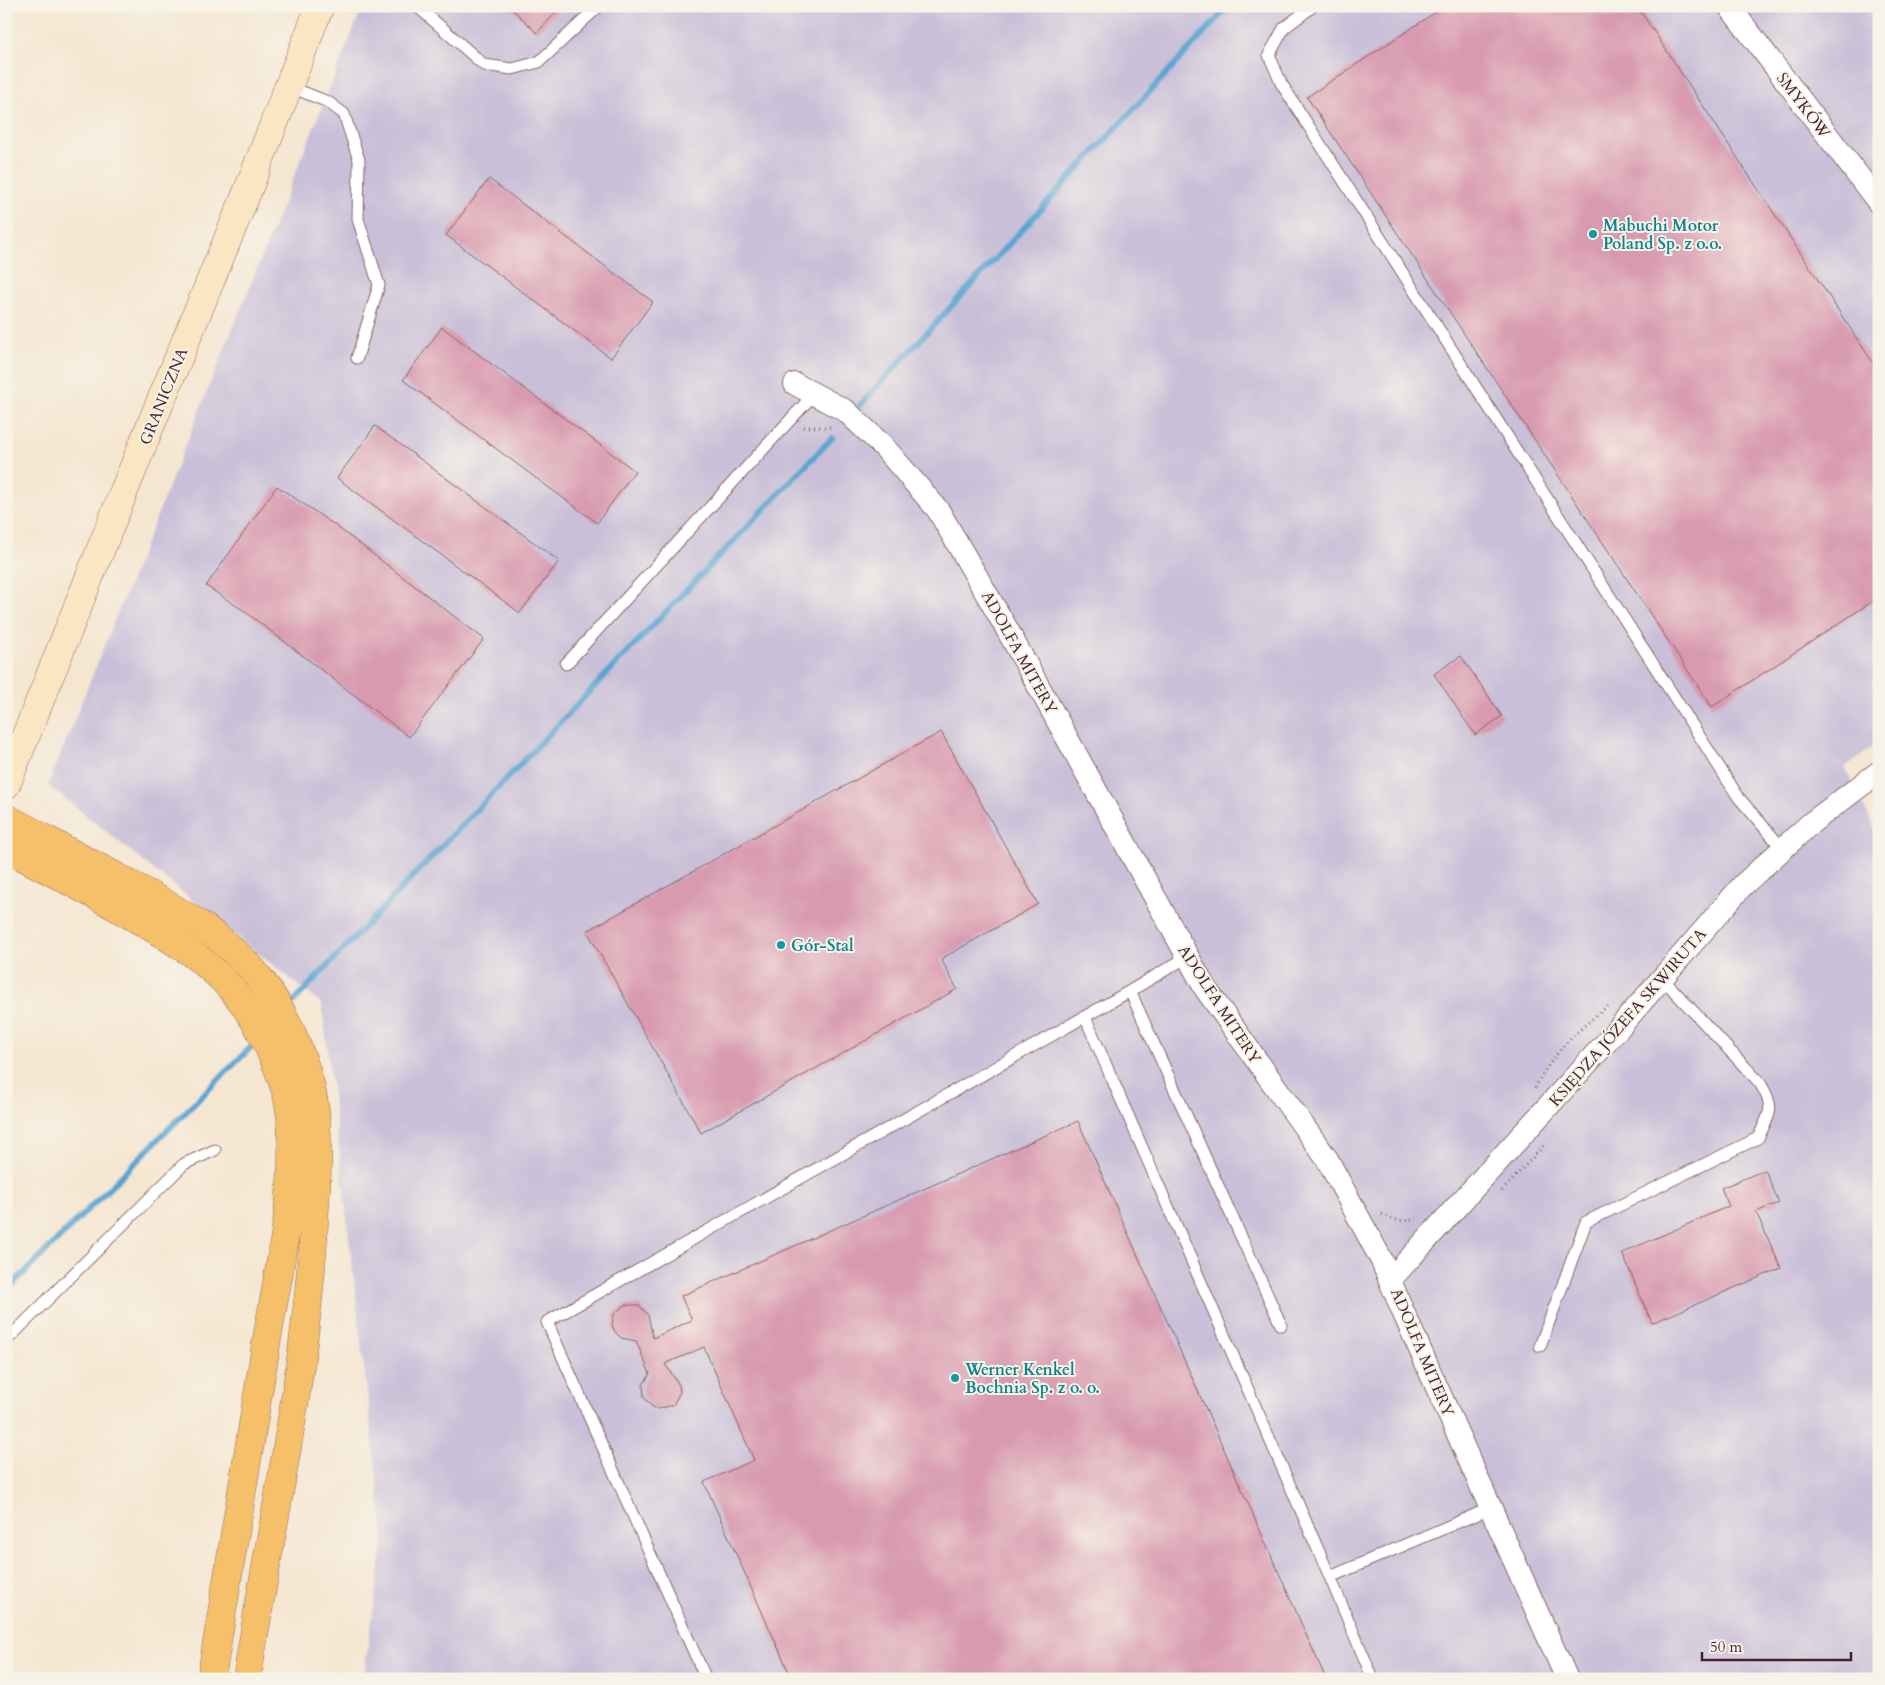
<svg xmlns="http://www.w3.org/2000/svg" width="1885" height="1685" font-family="Cardo,serif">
	<rect width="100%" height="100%" fill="#f7f3e8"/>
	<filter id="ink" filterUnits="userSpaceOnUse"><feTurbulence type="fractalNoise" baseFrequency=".02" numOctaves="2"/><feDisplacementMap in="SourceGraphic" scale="10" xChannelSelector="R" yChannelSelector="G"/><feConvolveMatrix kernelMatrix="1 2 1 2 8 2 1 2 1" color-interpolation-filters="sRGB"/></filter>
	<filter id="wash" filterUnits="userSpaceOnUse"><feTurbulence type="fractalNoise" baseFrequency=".0096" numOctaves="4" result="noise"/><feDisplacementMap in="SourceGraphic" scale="20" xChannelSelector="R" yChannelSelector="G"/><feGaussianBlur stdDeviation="1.12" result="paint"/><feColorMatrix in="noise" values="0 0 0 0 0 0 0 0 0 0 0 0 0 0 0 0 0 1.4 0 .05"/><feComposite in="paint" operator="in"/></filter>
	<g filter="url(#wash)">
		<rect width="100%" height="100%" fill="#f5e6d1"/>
		<!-- industrial -->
		<path fill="#c9bfd8" d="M363,6h1516v736l-34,25 34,71v841h-1516l21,-140 -62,-535 -274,-219z"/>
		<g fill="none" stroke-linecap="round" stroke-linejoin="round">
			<!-- stream -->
			<path stroke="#59a4d1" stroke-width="6" d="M860,405l369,-399
				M294,1001l538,-563
				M6,1291l244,-243"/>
		</g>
		<g id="blocks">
			<!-- building -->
			<path fill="#d89aaf" d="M509,6h53l-25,27z
				M1445,6h192l242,366v225l-167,110 -405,-610z
				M489,179l164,123 -42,56 -165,-123z
				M442,327l193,144 -38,52 -194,-143z
				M375,426l184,135 -39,52 -183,-135z
				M277,486l59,40 148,113 -75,98 -166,-127 -37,-24z
				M1461,656l41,60 -27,19 -41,-61z
				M941,732l97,172 -97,55 16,30 -256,144 -114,-202z
				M1078,1121l248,558h-534l-88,-197 50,-22 -50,-113 -39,17 14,21 1,7 -7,13 -15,4 -7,-3 -7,-9 -1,-12 7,-11 -14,-33 -15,-3 -6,-6 -3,-7 2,-11 11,-9h14l9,10 5,23 39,-18 -11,-24z
				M1765,1170l14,33 -23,9 25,56 -129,55 -30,-70 107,-47 -8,-18z"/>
		</g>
	</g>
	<g filter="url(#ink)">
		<use href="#blocks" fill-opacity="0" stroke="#866565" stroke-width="1"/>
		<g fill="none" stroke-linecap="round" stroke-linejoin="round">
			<defs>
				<path id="service" d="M417,6l67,59 28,4 27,-7 60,-56
					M1313,6l-29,22 -15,27 12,28 458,715 43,50
					M288,86l40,16 16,12 15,46 -1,59 21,66 -22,73
					M566,664l248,-270
					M1130,991l151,334
					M1085,1017l245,560
					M6,1341l178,-177 31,-14
					M1540,1346l46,-124 172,-84c12,-25 18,-29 2,-55l-98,-105
					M706,1679l-159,-357 583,-331 57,-34
					M1373,1679l-43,-102 161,-69"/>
				<path id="minor" d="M1729,6l150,197
					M795,384l51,27 38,36 54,63 66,114 201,364 122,171 54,100 20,48 166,372
					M1391,1279l220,-242 132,-152 68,-62 68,-51"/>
				<path id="secondary" d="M6,785l141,-351 101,-244 72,-184"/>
				<path id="motorway" d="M6,818c36,19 72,39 109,58 53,29 111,57 148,107 26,35 50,93 53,137 3,34 0,69 -2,103 -7,153 -44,304 -67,456
					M6,848c43,22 85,44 126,68 40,23 83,48 111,87 21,29 46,82 48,117 6,73 -12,148 -24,219 -19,113 -37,227 -56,340"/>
			</defs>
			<!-- service casing -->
			<use href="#service" stroke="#866565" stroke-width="13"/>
			<!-- minor casing -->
			<use href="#minor" stroke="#866565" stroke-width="24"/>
			<!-- secondary casing -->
			<use href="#secondary" stroke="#866565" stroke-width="29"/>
			<!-- motorway casing -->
			<use href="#motorway" stroke="#866565" stroke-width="29"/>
			<!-- path -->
			<path stroke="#866565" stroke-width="3" stroke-dasharray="1 4" stroke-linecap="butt" d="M1873,224l6,7
				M804,427h27
				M1535,1088c17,-35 43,-58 73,-82
				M1502,1191l44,-48
				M1382,1214c11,7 22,8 34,5"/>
			<!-- service -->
			<use href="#service" stroke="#fff" stroke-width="11"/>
			<!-- minor -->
			<use href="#minor" stroke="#fff" stroke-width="22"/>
			<!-- secondary -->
			<use href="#secondary" stroke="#fbe6c4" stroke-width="28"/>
			<!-- motorway -->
			<use href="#motorway" stroke="#f6c06b" stroke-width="28"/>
		</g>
	</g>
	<!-- markers -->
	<g fill="#0f9aa8" stroke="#f7f3e8" stroke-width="2">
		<circle cx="1593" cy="234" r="5"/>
		<circle cx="781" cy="945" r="5"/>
		<circle cx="955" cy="1378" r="5"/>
	</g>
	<g text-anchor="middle" stroke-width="4" stroke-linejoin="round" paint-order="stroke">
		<!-- street labels -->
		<g font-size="16" fill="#4a1f2b" stroke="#f7f3e8">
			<text transform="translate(1804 105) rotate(53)" y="6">SMYKÓW</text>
			<text transform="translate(163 396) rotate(-68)" y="6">GRANICZNA</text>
			<text transform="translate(1020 652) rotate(61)" y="6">ADOLFA MITERY</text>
			<text transform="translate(1220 1004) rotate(57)" y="6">ADOLFA MITERY</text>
			<text transform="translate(1627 1017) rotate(-49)" y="6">KSIĘDZA JÓZEFA SKWIRUTA</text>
			<text transform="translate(1423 1352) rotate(67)" y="6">ADOLFA MITERY</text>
		</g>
		<!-- culture labels -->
		<g font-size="16" font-weight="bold" fill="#0d838f" stroke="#f7f3e8" text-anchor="start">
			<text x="1603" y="231">Mabuchi Motor<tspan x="1603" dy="18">Poland Sp. z o.o.</tspan></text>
			<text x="791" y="951">Gór-Stal</text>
			<text x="965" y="1375">Werner Kenkel<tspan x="965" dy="18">Bochnia Sp. z o. o.</tspan></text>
		</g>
	</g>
	<!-- margin -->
	<rect width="1885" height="1685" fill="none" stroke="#f7f3e8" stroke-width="25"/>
	<!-- scale -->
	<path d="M1702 1652v8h149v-8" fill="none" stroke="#4a1f2b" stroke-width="2.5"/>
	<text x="1710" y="1652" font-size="15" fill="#4a1f2b" stroke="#f7f3e8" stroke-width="4" paint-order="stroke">50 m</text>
</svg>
